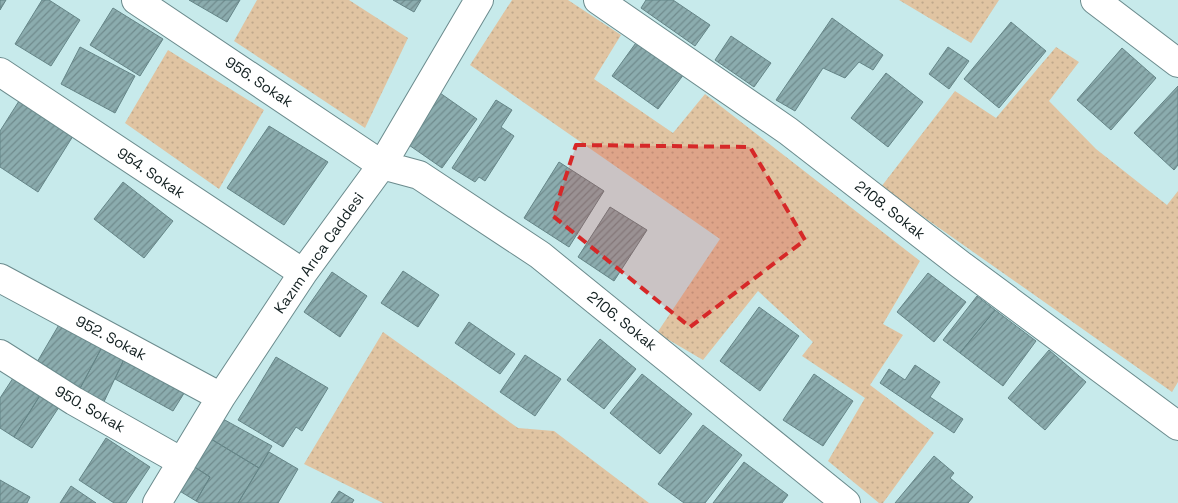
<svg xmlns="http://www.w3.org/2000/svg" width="1178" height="503" font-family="'Space Grotesk',sans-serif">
	<defs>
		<pattern id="grass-dots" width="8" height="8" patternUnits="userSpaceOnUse" patternTransform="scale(1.25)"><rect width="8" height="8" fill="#e0c4a2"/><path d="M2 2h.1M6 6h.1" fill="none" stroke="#bfa88b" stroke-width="1.8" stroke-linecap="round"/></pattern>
		<pattern id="building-hatch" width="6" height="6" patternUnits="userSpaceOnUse" patternTransform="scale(1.25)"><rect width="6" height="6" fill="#8bacae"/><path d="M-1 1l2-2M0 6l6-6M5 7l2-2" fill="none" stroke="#708b8d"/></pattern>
	</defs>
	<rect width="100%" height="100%" fill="#c7eaeb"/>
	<!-- grass -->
	<path fill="url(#grass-dots)" d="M257,0h92l59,38 -43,90 -131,-87z
		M512,0h56l53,35 -27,44 79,54 32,-39 215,167 -37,63 20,11 -33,50 64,48 -51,70h-4l-51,-42 37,-63 -63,-42 11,-14 -55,-51 -55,69 -46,-27 63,-94 -250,-174z
		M899,0h100l-28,43z
		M1056,47l23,15 -30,39 47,48 71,56 11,-14v191l-6,10 -291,-205 74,-96 41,27z
		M168,50l96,60 -45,79 -94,-66z
		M383,332l135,96 36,3 95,72h-266l-79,-39z"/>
	<!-- building -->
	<path fill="url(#building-hatch)" stroke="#658587" d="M0,0h6l-6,10z
		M42,0h7l31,20 -29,46 -36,-22z
		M189,0h51l-13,22z
		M393,0h28l-7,12z
		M646,0h27l37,25 -15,21 -54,-38z
		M113,8l50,31 -23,37 -50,-31z
		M832,18l51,37 -10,15 -14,-8 -14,16 -22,-10 -28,43 -19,-11z
		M1011,22l35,29 -47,57 -35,-29z
		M731,36l40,27 -17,24 -39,-27z
		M638,40l46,34 -26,35 -46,-33z
		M80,47l55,29 -20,37 -54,-29z
		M948,47l21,14 -20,28 -20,-15z
		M1122,48l34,30 -45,52 -34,-30z
		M886,73l37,29 -35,45 -37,-29z
		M1178,86v79l-4,5 -40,-37z
		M440,93l37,26 -35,49 -36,-25z
		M496,100l16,10 -11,17 13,9 -29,45 -6,-4 -4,5 -23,-14z
		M19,101l54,35 -35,56 -38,-25v-36z
		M269,126l59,36 -44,63 -57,-37z
		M559,162l45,29 -35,56 -45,-29z
		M123,182l50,39 -29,37 -50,-39z
		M610,207l37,23 -33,51 -36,-24z
		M403,271l36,24 -21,32 -37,-24z
		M332,272l35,24 -27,41 -36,-25z
		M928,273l38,29 -32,40 -37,-30z
		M977,296l18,14 -35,43 -17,-13z
		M759,307l40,29 -39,55 -40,-30z
		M995,310l41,31 -33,45 -43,-33z
		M469,322l46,32 -15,20 -45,-31z
		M60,323l42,24 -25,47 -44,-25z
		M600,339l36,30 -32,40 -37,-29z
		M102,347l23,10 -23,49 -25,-12z
		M1049,350l37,32 -41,48 -37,-32z
		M525,355l36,24 -26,37 -35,-24z
		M125,357l61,33 -13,21 -58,-32z
		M276,357l52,31 -26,43 -6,-4 -13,20 -45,-27z
		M915,365l25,17 -10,15 33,22 -9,14 -74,-50 9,-14 16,11z
		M17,372l27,17 -30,48 -14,-9v-30z
		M642,374l50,40 -32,40 -50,-41z
		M814,374l39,27 -30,45 -40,-26z
		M44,389l19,12 -31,47 -18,-11z
		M223,419l49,27 -13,22 -48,-29z
		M703,425l39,30 -37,48h-21l-26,-19z
		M106,438l44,29 -24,36h-12l-35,-23z
		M211,439l48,29 -21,35h-38l-4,-2 14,-24 -17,-11z
		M269,452l29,17 -20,34h-40z
		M934,456l20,17 -4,5 23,19 -5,6h-73z
		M744,462l44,33 -6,8h-69z
		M193,466l17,11 -14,24 -18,-11z
		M0,480l30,17 -3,6h-27z
		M71,486l25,17h-36z
		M339,491l15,9 -2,3h-21z"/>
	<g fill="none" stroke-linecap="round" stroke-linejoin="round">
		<defs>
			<path id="minor" d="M136,0l246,165 37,10 121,80 306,248
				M598,0l190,131 173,134 217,161
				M1095,0l83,63
				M0,72l303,201
				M0,278l221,119
				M0,354l74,47 108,61
				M157,503l64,-106 82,-124 79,-108 97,-165"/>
		</defs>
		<!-- minor casing -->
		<use href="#minor" stroke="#6b8b8d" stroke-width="30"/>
		<!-- minor -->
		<use href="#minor" stroke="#fff" stroke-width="28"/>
	</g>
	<!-- marked area -->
	<path fill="#d62828" fill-opacity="0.2" stroke="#d62828" stroke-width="4" stroke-dasharray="10 6" stroke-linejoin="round" d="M576,145l174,2 55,93 -115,87 -137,-111z"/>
	<g text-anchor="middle" stroke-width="4.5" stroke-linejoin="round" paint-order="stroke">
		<!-- street labels -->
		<g font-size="15" fill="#111e1f" stroke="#fff">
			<text transform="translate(259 82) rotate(34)" y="5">956. Sokak</text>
			<text transform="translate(151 173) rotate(34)" y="5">954. Sokak</text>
			<text transform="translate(890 210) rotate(38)" y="5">2108. Sokak</text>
			<text transform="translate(319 253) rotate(-55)" y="5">Kazım Arıca Caddesi</text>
			<text transform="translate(622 321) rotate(39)" y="5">2106. Sokak</text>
			<text transform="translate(111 338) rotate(28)" y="5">952. Sokak</text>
			<text transform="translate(90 409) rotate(30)" y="5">950. Sokak</text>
		</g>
	</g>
</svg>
